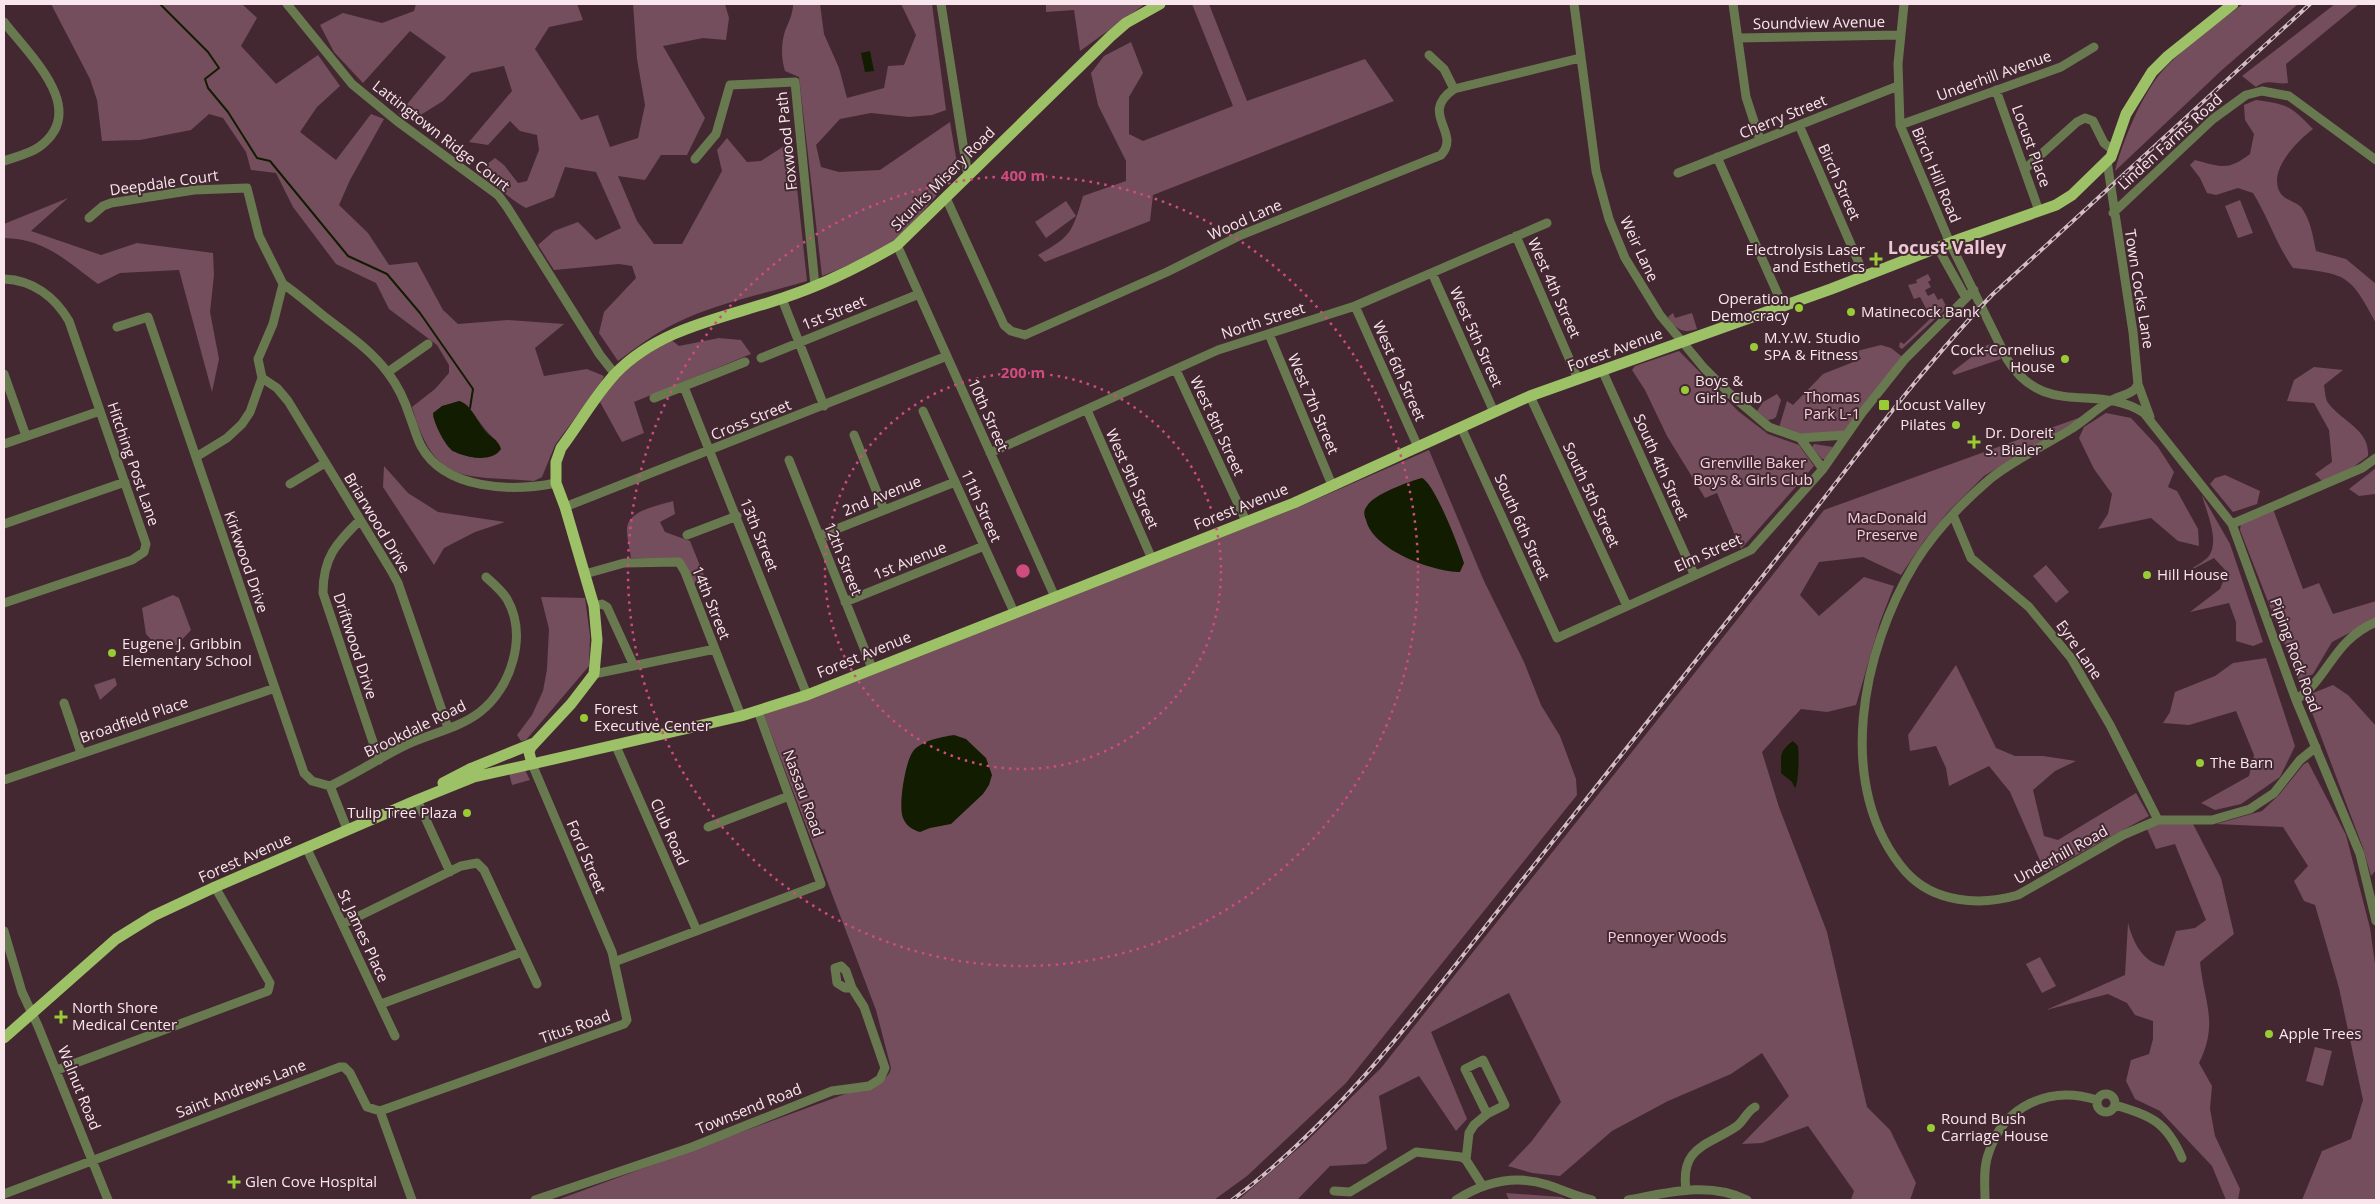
<svg xmlns="http://www.w3.org/2000/svg" width="2380" height="1204" font-family="'Open Sans',sans-serif">
	<rect width="100%" height="100%" fill="#432832"/>
	<!-- green -->
	<path fill="#744e5c" fill-rule="evenodd" d="M51,4h191l15,14 -16,28 35,38 42,-29 22,31 -23,21 -17,25 36,28 35,-46 13,5 -34,61 -11,25 29,28 21,32 28,-3 26,48 15,14 50,-4 56,4 -29,24 9,28 43,-7 17,7 -3,7 -46,62 -13,32 -8,4c-71,-6 -99,5 -122,-74l23,-18 14,-16v-8l-12,-20 -48,-36 -13,-26 -40,-19 -43,-57 -17,-34 -25,-3 -5,-18 -23,-34 -14,-4 -18,16 -51,10 -38,1 -5,-41 -7,-21zM459,401c10,2 25,31 38,40l-21,17 -24,-7 -19,-35z
		M416,4h161l6,16 -34,7 -14,22 46,71 17,-5 12,32 28,-9 7,-33 -8,-46 -4,-55h92l4,14 -3,22 -23,-2 -40,8 42,72 -18,37h-26l-16,25 -27,-4 19,45 17,23h28l40,-73 -5,-21 10,-12 20,24 14,-1 31,-20 15,140c-43,13 -91,22 -131,42 -21,10 -39,24 -58,38l-19,-28 5,-21 32,-34 -4,-12 -13,-2 -65,6 -16,-25 16,-14 24,-9 18,18 25,-12 -25,-56 -31,-5 -11,30 -28,11c-16,-8 -28,-22 -43,-33l3,-10 9,-7 9,7 14,18 9,-2 12,-31 -2,-15 -17,-4 -10,-10 -22,24 -19,-3 43,-51 -8,-25 -33,7 -28,28 -32,20 -12,-7 47,-57 -36,-26 -47,52 -29,-31 -14,-27 23,-12 39,10 32,-12z
		M793,4h27l4,30 15,34 8,30 37,-10 4,-22 16,-1 12,-30 -15,-31h31l14,106 -14,5 -23,2 -38,-4 -31,6 -24,26 5,22 18,5 41,-2 70,-48 8,47c-20,24 -40,51 -64,71 -21,17 -48,26 -72,36l-23,-199 -14,-6c-4,-12 -4,-28 0,-40 4,-10 8,-17 8,-27z
		M1046,4h99l-65,47 -6,-41 -28,2z
		M1192,4h17l38,97 118,-42 29,42 -241,94 -3,26 -105,41 -7,-7c34,-19 34,-23 45,-59l43,-15v-20l-28,-56 -7,-32 13,-17 27,-14 12,31 -14,24v37l14,7 90,-35z
		M2243,4h55l-75,65 -108,102c7,-28 24,-69 41,-92 21,-28 59,-54 87,-75z
		M2335,4h24l-73,60 2,19c-13,2 -20,-5 -32,4l-14,-11z
		M2256,100c31,4 35,6 57,29 -16,12 -47,43 -32,65 5,7 18,8 22,16 8,12 10,27 13,41l30,8 30,25v39c-26,-48 -28,-49 -83,-55 -17,-24 -25,-51 -40,-75l-15,-5 -22,7 -9,-2 -7,-15 -10,-13 5,-5c26,7 33,11 55,-6l4,-20 -9,-14 -1,-15z
		M68,198l-37,33 70,24 36,-12 76,10 1,22 -4,37 9,47 -7,33 -33,-122 -59,3 -22,11c-32,-23 -52,-45 -94,-46v-14z
		M2240,200l13,33 -15,5 -13,-32z
		M1066,201l10,15 -30,22 -11,-16z
		M1928,274l3,6 -3,2 3,5 -6,3 3,6 6,-3 4,7 4,-2 5,10 -45,41 -3,-2 1,-5 4,2 27,-26 -11,-21 -6,2 -6,-14 9,-2 -1,-3z
		M1673,313l2,5 17,-5 5,16c-14,5 -22,0 -29,-12z
		M719,338l22,2 10,14 -117,48 10,31 -22,9 -22,-40 19,-26 17,-17 34,-20 9,7z
		M1994,344l7,15 -47,16 -2,-3 35,-27z
		M1881,345l10,3 14,11 -59,76 -46,3 -22,-7 9,-30 6,4 30,-31 38,-15 -4,-8z
		M1679,351l59,60 30,23 31,11 15,21 -73,83 -24,-56 -12,5 -38,-62 -22,-46 -13,-20 3,-4z
		M2314,367l29,3 -19,15c1,6 1,15 5,19 14,18 41,26 39,52l-16,12 -30,13 -7,-7 17,-12 -3,-32 -15,-27 -27,-2 7,-21z
		M1777,394l4,6 -5,17 -3,2 -5,1 -11,-9 6,-9z
		M2106,413l25,5 27,29 16,25 -6,15 9,4 21,38 1,17 -21,-5 -27,-23 -53,11 10,-15 4,-20 -18,-25 -15,-31 5,-11z
		M2084,416l-100,60 -36,36 -24,29 -23,34 -38,-18 -44,5 -19,33 19,21 45,-39 30,9 -14,36 -24,83 -29,7 -26,-3 -39,43 17,55 48,125 40,175 23,23 26,53 -6,17h-59l3,-9 -46,-65 -46,17 -20,1 47,-48 -27,-43 -31,21 -63,27 -56,30 -52,45 -28,-3 -24,-7 23,-24 30,-40 -52,-109 -78,39 36,87 -11,12 -37,-55 -40,20 8,53 -21,15 -36,2 -33,34h-59l69,-59 74,-73 443,-558z
		M1814,444l19,3 -8,12h-3l-10,-12z
		M1429,450l55,131 40,81 17,43 19,31 16,43 1,16 -231,288 -99,93 -33,24h-657l299,-110c12,-5 33,-8 35,-22l-15,-58 -113,-298 531,-203z
		M384,466l24,27 30,19 67,10 -30,10 -31,16 -10,17 -51,-78z
		M2376,468l-1,26 -16,2 -10,-7z
		M2225,475l35,16 -3,13 -24,8 -23,-28 5,-6z
		M2202,495l28,49 33,98 -10,4 -17,-5v-19l-7,-19 -39,9 30,-23 7,-17 -13,-14 -27,14c6,-5 17,-10 22,-16 11,-16 -3,-45 -7,-61z
		M673,501l2,13 -15,8 5,10 25,9 15,37 -12,6 -6,-15 -29,-11h-27c-1,-9 -4,-18 -4,-27 -1,-21 31,-25 46,-30z
		M2273,509l30,80 16,-6 14,31 43,-13v18l-44,23 -19,32 -14,7 -59,-151 1,-7z
		M2046,565l23,27 -13,11 -23,-27z
		M173,595l6,3 12,32 -14,15 -14,2 -8,-3 -9,-10 -4,-26z
		M541,597l44,1 5,38 -1,30 -63,74 -5,1 -4,-6 15,-20 11,-24 4,-22 2,-40z
		M2266,658l29,88 -15,31 -39,27 -26,6 -14,-7 48,-27 5,-21 -18,-44 -47,14 -26,-2 7,-11 5,-20 40,-16 18,-13z
		M1956,665l40,83 19,8h28l33,5 -21,10 -22,19 11,46 14,4 78,-47 13,23 -104,56 -35,-80 -21,-26 -40,20 -3,-18 -10,-22 -26,5 -2,-16z
		M115,678l2,7 -17,15 -6,-15z
		M2333,685l15,10 28,31v144l-5,6 -8,-28 -55,-146 5,-9z
		M2308,762l38,73 24,93 6,43v229h-74l20,-49 29,-12 12,-39 -24,-112 -24,-83 -11,-4 -10,-20 14,-15 -25,-39 -67,-3 46,-13 17,-16 25,-31z
		M525,770l5,10 -18,5 -3,-12z
		M2159,824h34l28,54 13,56 -34,28c4,40 19,61 -1,101l13,23 -2,23 5,27 25,53 -2,11h-12l-14,-34 -52,-55 -25,-12 -9,-18 5,-21 18,-6 4,-15v-18l-18,-6 -8,-12 -19,-9 -62,16 79,-35 3,-52c5,19 15,40 36,43l12,-35 19,-3 11,-8 -31,-76 -19,5 -9,-20z
		M2040,957l16,29 -14,7 -16,-29z
		M2315,1047l17,4 -9,35 -17,-5z
		M1506,1193l55,4 8,3h-60z"/>
	<!-- water -->
	<path fill="#121c01" d="M870,51l4,20 -9,1 -4,-19z
		M459,401c12,3 18,20 26,30 5,6 14,9 16,18 -9,14 -35,9 -48,2 -8,-5 -20,-29 -20,-38l9,-7z
		M1422,478c13,6 37,69 42,85l-4,9c-27,0 -87,-22 -94,-52 -2,-5 -3,-9 1,-14 7,-12 41,-24 55,-28z
		M954,735l12,4 20,19 6,17 -3,10 -6,9 -32,30 -21,4 -10,4c-7,-2 -14,-6 -17,-14 -5,-12 2,-54 9,-65 7,-12 29,-16 42,-18z
		M1793,741l5,5c1,8 1,36 -3,42l-3,-6 -11,-9c1,-17 -4,-20 12,-32z"/>
	<g fill="none" stroke-linecap="round" stroke-linejoin="round">
		<!-- stream -->
		<path stroke="#121c01" stroke-width="2" d="M160,4l48,48 11,16 -14,11 3,9 20,24 29,46 13,3 78,95 39,18 33,39 53,76 -3,19"/>
		<!-- minor -->
		<path stroke="#68794f" stroke-width="9" d="M287,4l65,80 45,37 101,74 9,12 93,148 15,19
			M941,4l27,172
			M1574,4l22,167 13,48 16,39 35,57 44,53 25,25 40,34 31,11 23,31
			M1733,4l13,93 14,43
			M1904,4l-6,60 2,61 50,118 57,116c38,61 89,23 137,54l88,111 64,176 64,154 16,67
			M4,22c24,32 87,88 35,125 -10,7 -24,10 -35,14
			M1738,38l163,-3
			M1429,55l15,14 10,20
			M1996,90l43,121
			M1799,125l66,152
			M1900,125l161,-58 33,-20
			M1717,157l66,149
			M695,159l21,-25 14,-49 65,-3 20,204
			M2107,161l26,171 5,52 12,33
			M2025,169l52,-47 8,-4 8,3 11,22 10,8
			M1678,173l220,-87
			M946,198l58,127 7,6 14,4 142,-63 74,-37 200,-80c21,-23 -23,-41 13,-66l126,-31
			M2113,213l100,-94 33,-24 16,-4 27,5 87,64
			M89,218l14,-12 8,-3 83,-13 53,-2 12,48 24,48 -10,40 -15,35 4,19 -12,34 -8,12 -15,14 -31,19
			M1516,236l62,143
			M897,245l158,352
			M1938,248l28,50
			M1432,273l62,139
			M4,279c29,1 51,18 65,42l77,223 -2,8 -12,8 -128,43
			M283,284c15,10 28,22 42,33 22,17 46,33 63,56 10,13 17,28 22,44 4,10 6,19 11,29 24,44 91,46 135,37
			M782,299l42,107
			M1355,306l63,141
			M117,327l31,-10 156,456 8,8 18,5
			M1269,334l63,151
			M761,358l158,-64
			M1176,370l70,151
			M1602,370l92,204
			M388,372l40,-28
			M4,374l22,62
			M262,378l15,10 11,13 104,171 6,11 50,145
			M2138,384c-4,11 -18,11 -28,17 -14,8 -26,20 -39,28 -27,17 -56,30 -81,50 -28,24 -56,53 -75,84 -53,87 -82,225 -9,309 28,31 74,34 112,23l105,-60 35,-15h54l38,-11 24,-16 26,-33 16,-13
			M684,387l123,308
			M1530,396l97,210
			M654,398l91,-36
			M1087,410l65,149
			M923,411l91,201
			M1461,427l96,211 194,-88 72,-81 39,-56 43,-54 69,-69
			M854,435l30,75
			M1800,438l46,-3
			M4,444l96,-33
			M990,453l228,-103 137,-44 192,-83
			M789,460l83,208
			M290,484l35,-21
			M565,507l382,-151
			M1953,515l18,43 58,49 42,51 39,67 48,95
			M360,520c-24,24 -37,37 -37,73l56,167
			M4,524l121,-42
			M2232,524l130,-56 14,-10
			M687,535l50,-19
			M819,536l136,-54
			M585,574l39,-11 55,-1 6,10 56,144
			M845,602l139,-56
			M594,606l8,-2 5,3 27,59
			M594,674l121,-25
			M2296,700c34,-23 36,-59 80,-78
			M64,703l17,50
			M615,744l82,187
			M4,780l271,-92
			M330,786c25,-12 48,-27 74,-40 24,-12 54,-17 76,-34 31,-24 48,-76 27,-113 -5,-8 -13,-15 -21,-22
			M330,786l17,43
			M417,800l33,72
			M708,827l81,-31
			M306,847l89,189
			M343,924l118,-58 16,-3 7,7 53,114
			M4,931l18,61 16,34 70,174
			M614,962l207,-78 -63,-173
			M381,1004l141,-52
			M57,1070l211,-79 2,-8 -55,-96
			M2097 1103a9 9 0 1 1 18 0a9 9 0 1 1-18 0Z
			M2115,1105c36,11 51,16 67,53
			M380,1111l244,-87 3,-4 -15,-68 -80,-188
			M1482,1185l-16,-25 3,-27 5,-8 13,-11 18,-9 -22,-45 -18,9 22,45
			M1686,1190c-6,-44 22,-44 51,-64 7,-5 10,-15 18,-19
			M1334,1191l16,1 66,-40 45,5 5,3
			M4,1194l336,-127h4l6,6 17,34 13,4 32,89
			M535,1200l157,-53 140,-56 37,-5 11,-7 5,-11 -21,-61 -12,-19 -6,-17 -5,-5 -6,2 2,15 8,5h7
			M1456,1200c28,-18 59,-26 92,-15 15,5 29,12 44,15
			M1628,1200c39,-7 81,-19 119,0
			M1985,1200c0,-14 -2,-31 3,-45 15,-50 62,-70 109,-55"/>
		<!-- major -->
		<path stroke="#9dc166" stroke-width="11" d="M532,764l209,-48 66,-21 487,-192 236,-107 301,-107 129,-50 96,-34 16,-10 39,-38 15,-43 26,-42 16,-16 65,-52
			M443,783l29,-15 62,-25
			M4,1038l112,-99 37,-23 62,-29 202,-87 57,-23 58,-13 -3,-12 2,-5 40,-43 23,-30 3,-34 -3,-34 -29,-99 -9,-24v-21l5,-14c18,-24 34,-52 54,-74 45,-47 110,-56 168,-76 40,-13 78,-32 114,-53l214,-209 15,-13 34,-19"/>
		<defs>
			<path id="rail" d="M1232,1200c106,-79 184,-185 265,-288 100,-126 200,-252 299,-378 64,-81 125,-165 196,-239l318,-291"/>
		</defs>
		<!-- rail casing -->
		<use href="#rail" stroke="#d3bec5" stroke-width="4"/>
		<!-- rail -->
		<use href="#rail" stroke="#432832" stroke-width="2" stroke-dasharray="5.5" stroke-linecap="butt"/>
	</g>
	<!-- distance rings -->
	<g fill="none" stroke="#d04c7f" stroke-width="2.5" stroke-dasharray="2.5 5">
		<circle cx="1023" cy="571" r="198"/>
		<circle cx="1023" cy="571" r="395"/>
	</g>
	<!-- markers -->
	<g fill="#99cb35" stroke="#432832" stroke-width="2">
		<path d="M1873.5 251.5h5v5h5v5h-5v5h-5v-5h-5v-5h5z"/>
		<circle cx="1799" cy="308" r="5"/>
		<circle cx="1851" cy="312" r="5"/>
		<circle cx="1754" cy="347" r="5"/>
		<circle cx="2065" cy="359" r="5"/>
		<circle cx="1685" cy="390" r="5"/>
		<rect x="1878" y="399" width="12" height="12" rx="2.5"/>
		<circle cx="1956" cy="425" r="5"/>
		<path d="M1971.5 434.5h5v5h5v5h-5v5h-5v-5h-5v-5h5z"/>
		<circle cx="2147" cy="575" r="5"/>
		<circle cx="112" cy="653" r="5"/>
		<circle cx="584" cy="718" r="5"/>
		<circle cx="2200" cy="763" r="5"/>
		<circle cx="467" cy="813" r="5"/>
		<path d="M58.5 1009.5h5v5h5v5h-5v5h-5v-5h-5v-5h5z"/>
		<circle cx="2269" cy="1034" r="5"/>
		<circle cx="1931" cy="1128" r="5"/>
		<path d="M231.5 1174.5h5v5h5v5h-5v5h-5v-5h-5v-5h5z"/>
	</g>
	<g text-anchor="middle" stroke-width="4" stroke-linejoin="round" paint-order="stroke">
		<!-- street labels -->
		<g font-size="15" fill="#f9e6ec" stroke="#432832">
			<text transform="translate(1819 23) rotate(-1)" y="5">Soundview Avenue</text>
			<text transform="translate(1994 76) rotate(-20)" y="5">Underhill Avenue</text>
			<text transform="translate(1783 117) rotate(-22)" y="5">Cherry Street</text>
			<text transform="translate(441 136) rotate(38)" y="5">Lattingtown Ridge Court</text>
			<text transform="translate(787 141) rotate(-96)" y="5">Foxwood Path</text>
			<text transform="translate(2170 142) rotate(-42)" y="5">Linden Farms Road</text>
			<text transform="translate(2031 146) rotate(70)" y="5">Locust Place</text>
			<text transform="translate(1936 175) rotate(67)" y="5">Birch Hill Road</text>
			<text transform="translate(943 179) rotate(-45)" y="5">Skunks Misery Road</text>
			<text transform="translate(1839 182) rotate(66)" y="5">Birch Street</text>
			<text transform="translate(164 183) rotate(-8)" y="5">Deepdale Court</text>
			<text transform="translate(1245 220) rotate(-24)" y="5">Wood Lane</text>
			<text transform="translate(1639 249) rotate(65)" y="5">Weir Lane</text>
			<text transform="translate(1554 288) rotate(66)" y="5">West 4th Street</text>
			<text transform="translate(2139 289) rotate(81)" y="5">Town Cocks Lane</text>
			<text transform="translate(834 313) rotate(-22)" y="5">1st Street</text>
			<text transform="translate(1263 321) rotate(-18)" y="5">North Street</text>
			<text transform="translate(1476 337) rotate(66)" y="5">West 5th Street</text>
			<text transform="translate(1615 350) rotate(-20)" y="5">Forest Avenue</text>
			<text transform="translate(1399 371) rotate(66)" y="5">West 6th Street</text>
			<text transform="translate(1313 404) rotate(67)" y="5">West 7th Street</text>
			<text transform="translate(988 415) rotate(66)" y="5">10th Street</text>
			<text transform="translate(751 420) rotate(-22)" y="5">Cross Street</text>
			<text transform="translate(1217 426) rotate(65)" y="5">West 8th Street</text>
			<text transform="translate(133 464) rotate(71)" y="5">Hitching Post Lane</text>
			<text transform="translate(1661 467) rotate(66)" y="5">South 4th Street</text>
			<text transform="translate(1132 479) rotate(66)" y="5">West 9th Street</text>
			<text transform="translate(1591 495) rotate(65)" y="5">South 5th Street</text>
			<text transform="translate(882 496) rotate(-22)" y="5">2nd Avenue</text>
			<text transform="translate(981 506) rotate(66)" y="5">11th Street</text>
			<text transform="translate(1241 507) rotate(-22)" y="5">Forest Avenue</text>
			<text transform="translate(377 523) rotate(59)" y="5">Briarwood Drive</text>
			<text transform="translate(1522 527) rotate(66)" y="5">South 6th Street</text>
			<text transform="translate(759 535) rotate(68)" y="5">13th Street</text>
			<text transform="translate(1708 553) rotate(-24)" y="5">Elm Street</text>
			<text transform="translate(843 559) rotate(68)" y="5">12th Street</text>
			<text transform="translate(910 561) rotate(-22)" y="5">1st Avenue</text>
			<text transform="translate(246 562) rotate(71)" y="5">Kirkwood Drive</text>
			<text transform="translate(711 603) rotate(68)" y="5">14th Street</text>
			<text transform="translate(355 646) rotate(72)" y="5">Driftwood Drive</text>
			<text transform="translate(2079 650) rotate(55)" y="5">Eyre Lane</text>
			<text transform="translate(864 655) rotate(-22)" y="5">Forest Avenue</text>
			<text transform="translate(2295 655) rotate(70)" y="5">Piping Rock Road</text>
			<text transform="translate(134 720) rotate(-19)" y="5">Broadfield Place</text>
			<text transform="translate(415 729) rotate(-26)" y="5">Brookdale Road</text>
			<text transform="translate(803 793) rotate(70)" y="5">Nassau Road</text>
			<text transform="translate(669 832) rotate(66)" y="5">Club Road</text>
			<text transform="translate(2061 855) rotate(-29)" y="5">Underhill Road</text>
			<text transform="translate(586 857) rotate(67)" y="5">Ford Street</text>
			<text transform="translate(245 858) rotate(-24)" y="5">Forest Avenue</text>
			<text transform="translate(363 936) rotate(65)" y="5">St James Place</text>
			<text transform="translate(575 1027) rotate(-19)" y="5">Titus Road</text>
			<text transform="translate(79 1088) rotate(68)" y="5">Walnut Road</text>
			<text transform="translate(241 1089) rotate(-21)" y="5">Saint Andrews Lane</text>
			<text transform="translate(749 1109) rotate(-22)" y="5">Townsend Road</text>
		</g>
		<!-- poi labels -->
		<g font-size="15" fill="#f9e6ec" stroke="#432832" text-anchor="start">
			<text x="1865" y="255" text-anchor="end">Electrolysis Laser<tspan x="1865" dy="17">and Esthetics</tspan></text>
			<text x="1789" y="304" text-anchor="end">Operation<tspan x="1789" dy="17">Democracy</tspan></text>
			<text x="1861" y="317">Matinecock Bank</text>
			<text x="1764" y="343">M.Y.W. Studio<tspan x="1764" dy="17">SPA &amp; Fitness</tspan></text>
			<text x="2055" y="355" text-anchor="end">Cock-Cornelius<tspan x="2055" dy="17">House</tspan></text>
			<text x="1695" y="386">Boys &amp;<tspan x="1695" dy="17">Girls Club</tspan></text>
			<text x="1895" y="410">Locust Valley</text>
			<text x="1946" y="430" text-anchor="end">Pilates</text>
			<text x="1985" y="438">Dr. Doreit<tspan x="1985" dy="17">S. Bialer</tspan></text>
			<text x="2157" y="580">Hill House</text>
			<text x="122" y="649">Eugene J. Gribbin<tspan x="122" dy="17">Elementary School</tspan></text>
			<text x="594" y="714">Forest<tspan x="594" dy="17">Executive Center</tspan></text>
			<text x="2210" y="768">The Barn</text>
			<text x="457" y="818" text-anchor="end">Tulip Tree Plaza</text>
			<text x="72" y="1013">North Shore<tspan x="72" dy="17">Medical Center</tspan></text>
			<text x="2279" y="1039">Apple Trees</text>
			<text x="1941" y="1124">Round Bush<tspan x="1941" dy="17">Carriage House</tspan></text>
			<text x="245" y="1187">Glen Cove Hospital</text>
		</g>
		<!-- park labels -->
		<g font-size="15" fill="#f7d0dc" stroke="#432832">
			<text x="1832" y="402">Thomas<tspan x="1832" dy="17">Park L-1</tspan></text>
			<text x="1753" y="468">Grenville Baker<tspan x="1753" dy="17">Boys &amp; Girls Club</tspan></text>
			<text x="1887" y="523">MacDonald<tspan x="1887" dy="17">Preserve</tspan></text>
			<text x="1667" y="942">Pennoyer Woods</text>
		</g>
		<!-- quarter labels -->
		<g font-size="18" font-weight="bold" fill="#edc8d4" stroke="#432832">
			<text x="1947" y="254">Locust Valley</text>
		</g>
	</g>
	<circle cx="1023" cy="571" r="8" fill="#d04c7f" stroke="#432832" stroke-width="2.5"/>
	<g font-size="15" text-anchor="middle" font-weight="bold" fill="#d04c7f" stroke="#432832" stroke-width="4" stroke-linejoin="round" paint-order="stroke">
		<text x="1023" y="181">400 m</text>
		<text x="1023" y="378">200 m</text>
	</g>
	<!-- border -->
	<rect width="2380" height="1204" fill="none" stroke="#f9e6ec" stroke-width="10"/>
</svg>
